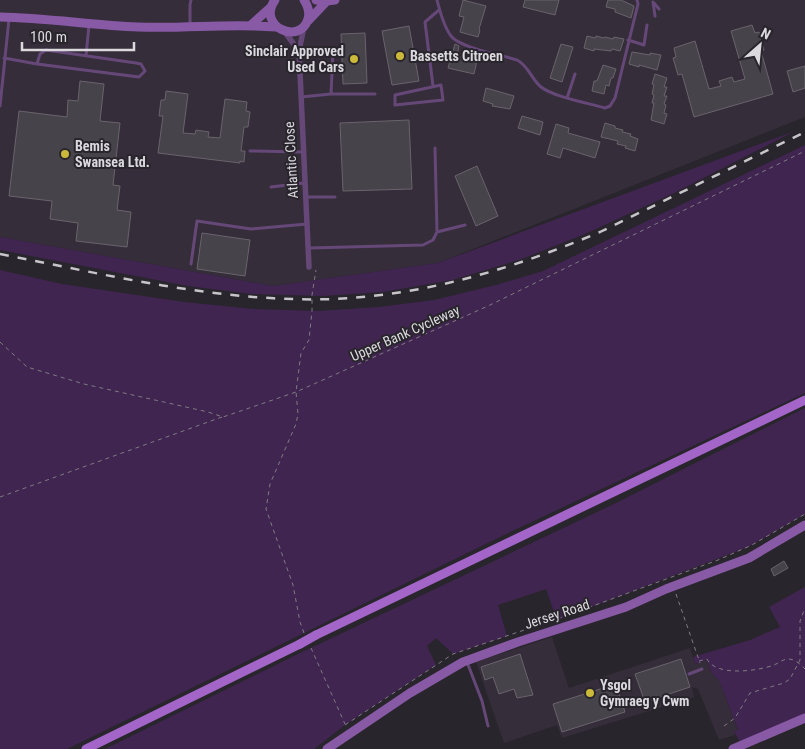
<svg xmlns="http://www.w3.org/2000/svg" width="805" height="749" font-family="'Roboto Condensed',sans-serif">
	<rect width="100%" height="100%" fill="#29252c"/>
	<!-- built -->
	<path fill="#352d3a" d="M0,0h805v117l-367,146 -165,23 -273,-49z
		M552,637l17,51 121,-40 5,16 12,-4 5,14 7,6 19,51 -4,1 1,3 -16,5 -21,-51 -6,-2 2,10 -132,41 -5,-13 -53,18 -28,-81z"/>
	<!-- green -->
	<path fill="#402551" d="M795,131l-121,62 -89,41 -66,26 -67,20 -69,12 -61,4 -70,-2 -64,-8 -188,-36v-13l273,49 165,-23z
		M805,145v248l-301,142 -437,214h-67v-479l62,14 122,18 69,7 65,2 61,-4 55,-7 62,-15 47,-14z
		M805,408v106l-57,33 -191,73 -11,-31 -48,16 9,31 -54,18 -17,-16 -9,8 9,19 -91,60 -31,24h-209l191,-94 318,-151z
		M805,587v128l-64,28 -7,-11 4,-2 -19,-50 -7,-6 -5,-14 -12,4 -2,-7 57,-17 30,-13 -11,-20z"/>
	<!-- building -->
	<path fill="#47434a" stroke="#69646c" d="M463,0l23,6 -7,23 1,1 -2,7 -18,-5 4,-15 -5,-1z
		M525,0h34l-4,15 -32,-8z
		M608,0h13l13,6 -3,12 -16,-6v-3l-9,-2z
		M752,25l3,8 4,-1 5,18 -3,1 12,43 -79,23 -12,-43 -4,1 -5,-17 3,-1 -2,-9 21,-7 14,48 12,-3 -2,-5 13,-4 2,5 11,-3 -14,-48z
		M409,26l10,55 -27,4 -10,-54z
		M365,33l2,50 -24,1 -2,-50z
		M587,36l8,2 1,-2 8,2 1,-1 8,2 1,-2 10,2 -4,12 -8,-2 -1,2 -17,-2v2l-10,-3z
		M455,44l4,2 -2,10 20,5 -3,13 -26,-6z
		M561,44l12,3 -11,35 -12,-4z
		M632,52l18,3v-2l11,2 -4,15 -18,-5v2l-10,-3z
		M603,65l13,4 -3,9h-2l-2,8 -3,-1 -2,9 -12,-3 2,-10h3z
		M805,66v22l-12,4 -6,-21z
		M655,74l12,4 -3,9h3l-3,9h3l-3,8 2,1 -2,8 3,1 -3,10 -13,-4 3,-17h-2l2,-8 -2,-1 2,-9 -2,-1z
		M80,81l24,3 -4,37 20,2 -7,62 7,1 -3,24 14,2 -4,35 -51,-6 2,-18 -28,-4 2,-18 -43,-5 10,-85 48,6 1,-17 10,1z
		M486,88l28,8 -4,13 -18,-3 1,-2 -10,-3z
		M166,91l22,3 -5,39 12,1 1,-4 13,2 -1,5 12,1 5,-39 22,3 -1,9 4,1 -2,15h-4l-3,24h4l-1,11 -4,-1v2l-82,-10 5,-37h-4l2,-16h4z
		M522,116l21,6 -3,13 -22,-7z
		M409,120l3,69 -69,2 -3,-68z
		M605,123l10,3v2l8,2 -1,2 9,2 -1,2 8,3 -3,12 -10,-3 1,-2 -9,-2 1,-3 -17,-4z
		M556,124l13,4 -1,5 32,9 -5,16 -32,-10 -3,10 -13,-4z
		M477,166l21,50 -22,10 -21,-50z
		M202,233l48,7 -5,36 -48,-7z
		M784,561l4,7 -14,8 -3,-7z
		M520,654l13,41 -16,3 -3,-9 -15,5 -6,-17 -8,3 -4,-13z
		M681,659l9,28 -45,15 -10,-28z
		M616,684l9,28 -63,20 -9,-28z"/>
	<g fill="none" stroke-linecap="round" stroke-linejoin="round">
		<!-- path -->
		<path stroke="#7f7b81" stroke-width="1" stroke-dasharray="4 4" stroke-linecap="butt" d="M0,342l27,25 57,17 124,28 15,5 73,-25 192,-86 317,-155
			M0,497l222,-80
			M676,594l24,69
			M304,633l-4,-11 -7,-37 -27,-76 4,-25 26,-60 2,-10 -2,-22 5,-39 8,-13 3,-29v-16l4,-25
			M311,648l34,76
			M699,661l8,-2c9,18 51,12 67,6 5,-2 9,-6 14,-6 7,0 12,5 17,10
			M345,725l108,-71 107,-36 158,-58 34,-15 53,-31
			M724,726l11,-8 15,-25 34,-10 6,-4 10,-19v-39l5,-13"/>
		<!-- lane -->
		<path stroke="#654878" stroke-width="3" d="M437,0c3,12 7,27 14,36 9,12 51,19 66,24 12,6 14,19 24,27 13,10 47,16 64,21l5,-2 5,-8 23,-94 -1,-4
			M653,2l2,14
			M654,3l5,6
			M190,27v-22l1,-5
			M628,40l16,5 3,-20
			M86,56l3,-31
			M4,58l33,6 3,-10 6,-4 90,13 5,1 4,7 -6,6 -102,-13
			M441,85l2,15 -48,5v-10z
			M433,86l-8,-64 14,-12
			M331,94l2,-43
			M301,97l30,-3h44
			M567,98l8,-24
			M0,106l9,-87
			M250,151l53,1
			M271,187l33,-4
			M306,197h29
			M437,232l28,-7
			M309,248l114,-3 10,-5 4,-8 -2,-84
			M191,264l6,-43 54,8 56,-5
			M467,662l15,39 6,25
			M689,674l13,-5"/>
		<!-- street -->
		<path stroke="#654878" stroke-width="5.5" d="M304,27l-5,24 10,216
			M284,31l15,20"/>
		<!-- secondary -->
		<path stroke="#8859a5" stroke-width="9" d="M275,0c-19,26 25,46 33,19 2,-7 0,-13 -4,-19
			M316,0l11,1 8,-1
			M0,17c46,1 92,8 138,10 46,2 93,-4 138,0
			M308,21l19,-20
			M251,25l20,-18
			M327,749l83,-56 53,-31 55,-20 108,-35 40,-18 83,-31 56,-33
			M733,749l72,-31"/>
		<!-- primary -->
		<path stroke="#a365c8" stroke-width="9" d="M316,635l489,-235
			M86,749l214,-105"/>
		<!-- rail -->
		<path stroke="#c8c5ca" stroke-width="2.5" stroke-dasharray="9 9" stroke-linecap="butt" d="M0,254c109,21 221,49 334,45 93,-4 181,-31 266,-67l205,-100"/>
		<!-- primary-bridge -->
		<path stroke="#a365c8" stroke-width="9" d="M300,644l16,-9"/>
	</g>
	<!-- markers -->
	<g fill="#cbba39" stroke="#29252c" stroke-width="2">
		<circle cx="400" cy="56" r="5"/>
		<circle cx="354" cy="59" r="5"/>
		<circle cx="65" cy="154" r="5"/>
		<circle cx="590" cy="693" r="5"/>
	</g>
	<g text-anchor="middle" stroke-width="4" stroke-linejoin="round" paint-order="stroke">
		<!-- poi labels -->
		<g font-size="14" font-weight="bold" fill="#dcd9de" stroke="#29252c" text-anchor="start">
			<text x="344" y="56" text-anchor="end">Sinclair Approved<tspan x="344" dy="16">Used Cars</tspan></text>
			<text x="410" y="61">Bassetts Citroen</text>
			<text x="75" y="151">Bemis<tspan x="75" dy="16">Swansea Ltd.</tspan></text>
			<text x="600" y="690">Ysgol<tspan x="600" dy="16">Gymraeg y Cwm</tspan></text>
		</g>
		<!-- street labels -->
		<g font-size="14" fill="#dcd9de" stroke="#29252c">
			<text transform="translate(291 160) rotate(-93)" y="5">Atlantic Close</text>
			<text transform="translate(405 333) rotate(-24)" y="5">Upper Bank Cycleway</text>
			<text transform="translate(557 614) rotate(-18)" y="5">Jersey Road</text>
		</g>
	</g>
	<!-- north arrow -->
	<g transform="translate(760 45) rotate(27)" stroke="#29252c" stroke-width="4" paint-order="stroke">
	<path d="M0-4L9 19L0 12L-9 19Z" fill="#dcd9de"/>
	<text y="-8" font-size="14" font-weight="bold" text-anchor="middle" fill="#dcd9de">N</text>
	</g>
	<!-- scale -->
	<path d="M22 42v8h112v-8" fill="none" stroke="#dcd9de" stroke-width="2.5"/>
	<text x="30" y="42" font-size="15" fill="#dcd9de" stroke="#29252c" stroke-width="4" paint-order="stroke">100 m</text>
</svg>
